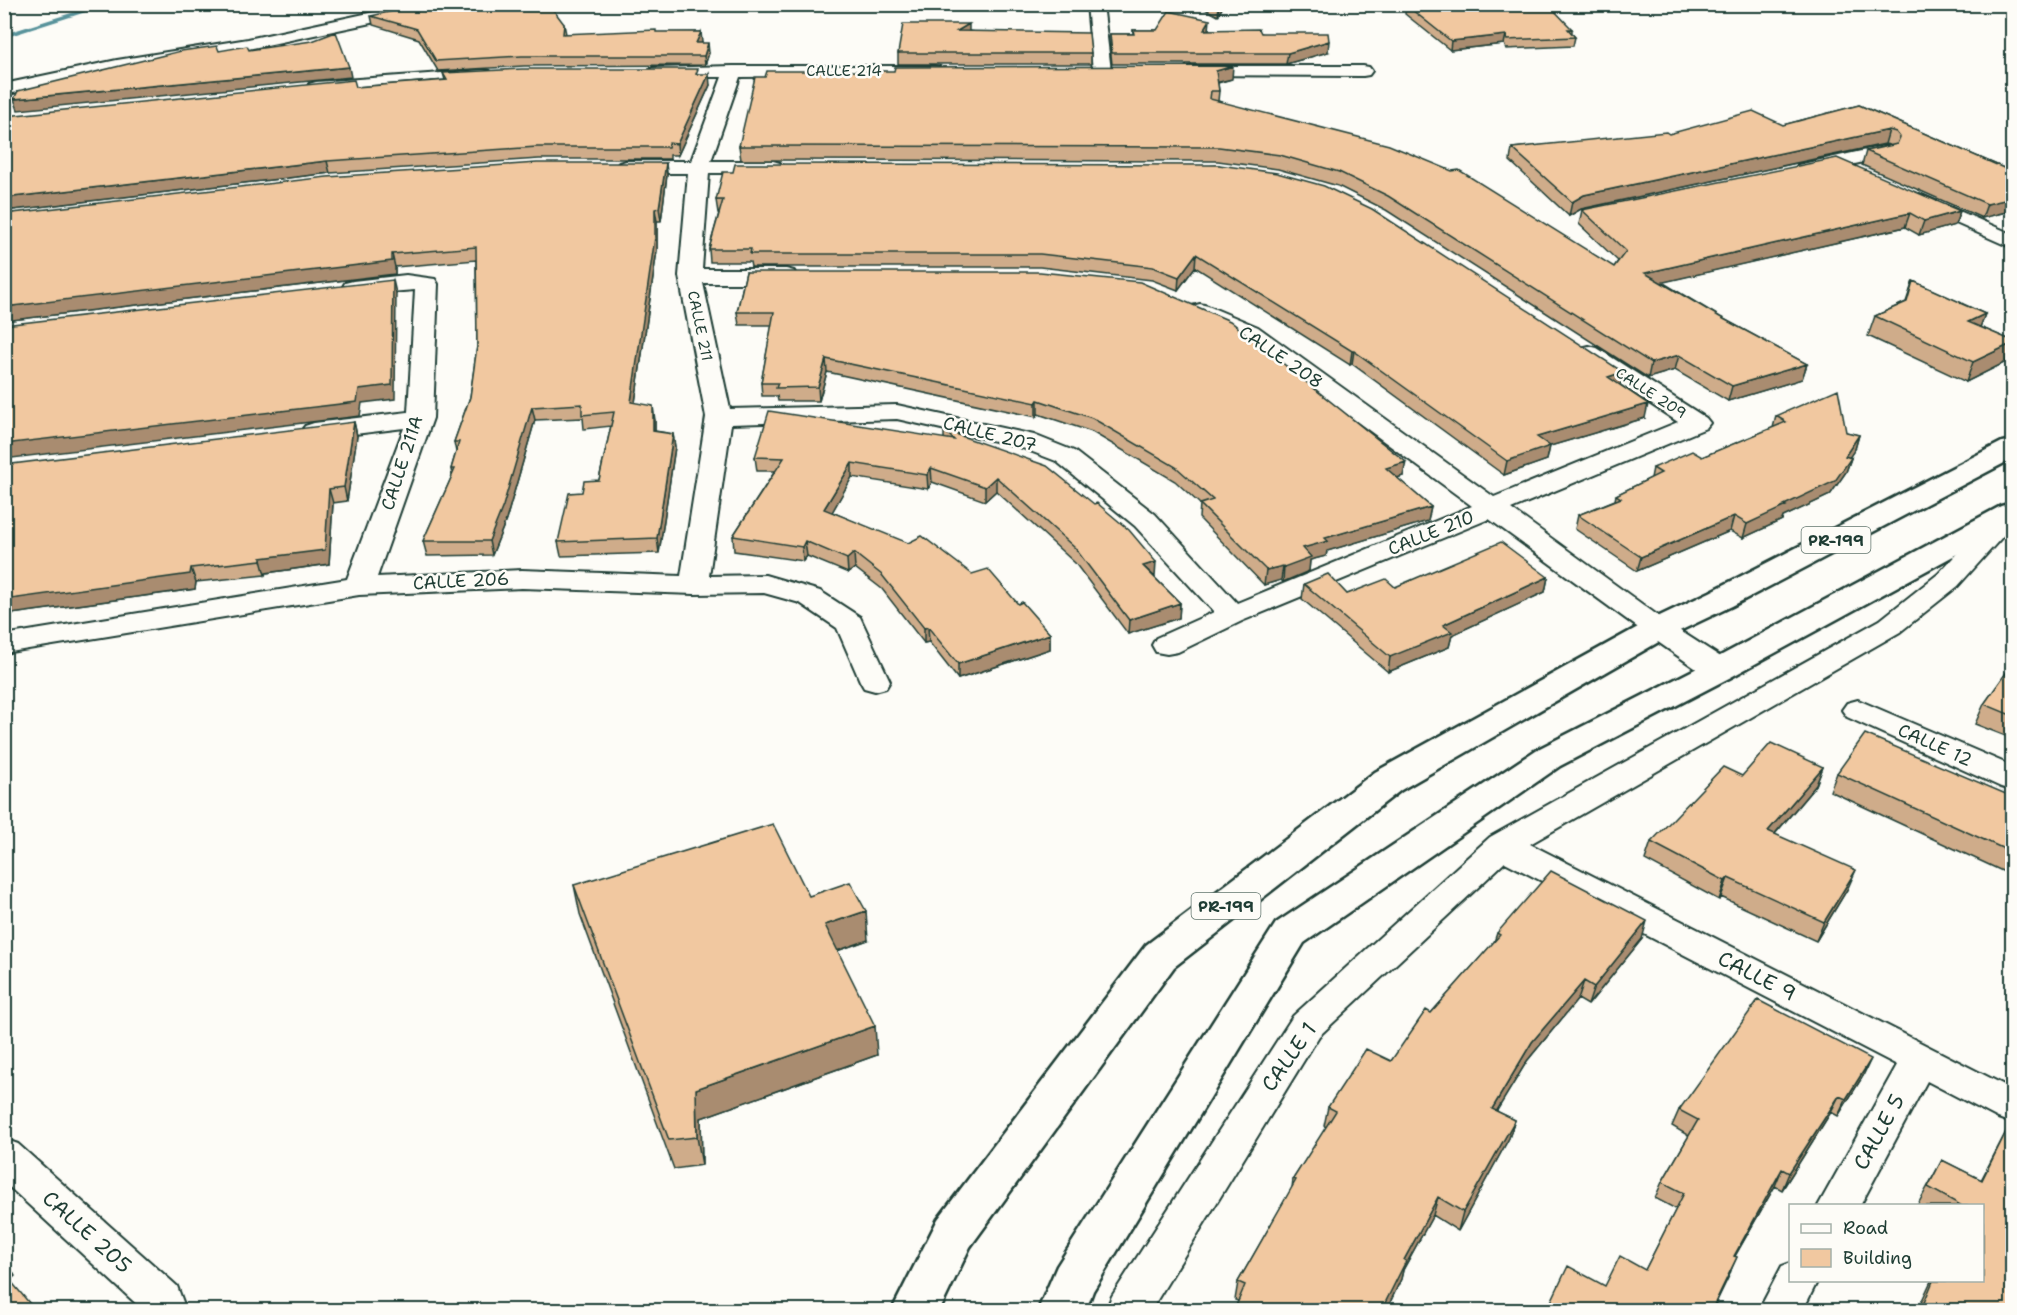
<svg xmlns="http://www.w3.org/2000/svg" width="2017" height="1315" font-family="'Shantell Sans',sans-serif">
	<rect width="100%" height="100%" fill="#fdfcf7"/>
	<filter id="ink" filterUnits="userSpaceOnUse"><feTurbulence type="fractalNoise" baseFrequency=".0167" numOctaves="2"/><feDisplacementMap in="SourceGraphic" scale="12" xChannelSelector="R" yChannelSelector="G"/><feConvolveMatrix kernelMatrix="1 2 1 2 8 2 1 2 1" color-interpolation-filters="sRGB"/></filter>
	<g filter="url(#ink)">
		<g fill="none" stroke-linecap="round" stroke-linejoin="round">
			<!-- stream -->
			<path fill="#59939b" fill-rule="evenodd" d="M100,4h11l-107,34v-4z"/>
			<defs>
				<path id="street" d="M411,4h34l-8,5 -189,40 -131,21 -113,25v-11l113,-24 131,-21z
					M1087,4h16l8,67 -3,4h-12l-3,-4z
					M733,66h201l6,1 3,4 -3,4 -6,1 -194,1 -29,84h62l7,2 3,4 -3,4 -7,2h-64l-7,96h84l8,2 3,5 -3,5 -8,2h-83l27,126 167,-4 137,30 40,16 81,63 82,89 235,-97 -230,-169 -50,-21 -3,-5 3,-5 8,-2 8,2 50,21 236,170 184,-75 -97,-64 -4,-5 4,-5 8,-2 8,2 109,70 4,5 -4,5 -195,81 157,114 62,40 4,7 -4,7 -11,3 -11,-3 -60,-42 -159,-116 -247,102 -64,31 -11,2 -11,-2 -4,-7 4,-7 58,-26 -79,-86 -79,-65 -39,-15 -120,-27 -166,5 -22,152 56,-1 55,16 40,26 30,64 -4,7 -11,3 -11,-3 -4,-7 -23,-53 -37,-25 -36,-10 -70,1 -172,-6 -163,7 -355,58v-18l343,-56 57,-151 -90,11 -9,-3 -4,-5 4,-5 9,-3 94,-11 7,-122 -62,5 -8,-2 -3,-5 3,-5 8,-2 53,-6 29,4 3,5 -5,134 -56,159 145,-7 159,6 25,-159 -27,-141 9,-103h-62l-7,-2 -3,-4 3,-4 7,-2h65l31,-84h-64l-6,-1 -3,-4 3,-4z
					M1192,66h171l6,1 3,4 -3,4 -6,1 -177,-1 -3,-4 3,-4z
					M484,70l6,1 3,4 -3,4 -174,15 -7,-2 -2,-4 2,-4 7,-2z
					M1884,146l7,2 3,4 -3,4 -86,19 -7,-2 -3,-4 3,-4z
					M1920,194l92,40v14l-99,-44 -3,-4 3,-4z
					M2009,506l3,1v19l-54,60 -58,46 -370,212 482,245v34l-14,-5 -71,-37 -67,125h-42l79,-141 -392,-203 -186,174 -168,274h-45l6,-14 181,-280 197,-179 390,-217 58,-46 61,-66z
					M1858,700l154,66v24l-11,-3 -154,-70 -5,-7 5,-7z
					M4,1139l14,5 159,142 9,24h-43l-139,-128z
					M1790,1263v17h28l-15,30h-44l23,-44z"/>
				<path id="primary" d="M2012,440v19l-280,147 -63,30 -268,154 -227,177 -204,280 -30,63h-48l46,-91 208,-274 229,-173 272,-150 63,-30 292,-150z
					M2012,503v21l-281,153 -171,89 -256,177 -211,348 -7,19h-48l19,-44 219,-343 260,-173 171,-87 294,-157z"/>
			</defs>
			<!-- street casing -->
			<use href="#street" stroke="#1f3d34" stroke-width="4"/>
			<!-- primary casing -->
			<use href="#primary" stroke="#1f3d34" stroke-width="5"/>
			<!-- street -->
			<use href="#street" fill="#fdfcf7" fill-rule="evenodd"/>
			<!-- primary -->
			<use href="#primary" fill="#fdfcf7" fill-rule="evenodd"/>
		</g>
		<!-- wall -->
		<path fill="#cfac8a" stroke="#1f3d34" stroke-width="1.5" d="M1196,4h28l-6,12z
			M1406,5l166,24v5l3,3 -2,9 -67,3 -2,-5 -54,6 -45,-36z
			M371,16l193,8 2,10 135,-2v11l8,10 -4,12 -181,1 -86,5 -19,-32 -46,-14z
			M1133,30h76l52,3 67,19 -42,12h-174l-2,-19v-11h23z
			M969,31l122,22v11h-193v-11z
			M443,73l255,1 12,11 -32,70h-8v4h-131l-209,14 -326,38 352,-124 89,-7z
			M1232,79l-14,4 1,8 -1,10 396,166 4,-6 -39,-37 3,-14 378,1 -5,14 -36,10 -14,-8 -243,55 58,35 87,47 -5,15 -74,22 -53,-31 -27,8 -262,-168 -48,-24 -60,-17 -60,-8 -477,-1 -2,-14z
			M1859,105l154,67v42l-7,-2 -24,6 -120,-53 4,-14 24,-6 -5,-1 -304,65 -12,7 -59,-55 2,-13 157,-14 114,-9z
			M666,163l1,12 -6,46h-4v29l-22,153 20,17v11l18,3 2,13 -16,106 -98,3 -3,-14 24,-50 17,-12 12,-54 -27,3 -1,-11 -48,2 -29,100 -14,35 -65,1 -4,-15 29,-65 -1,-7 5,-17 -2,-10 16,-45 7,-51 -1,-86 -81,7v7l-391,47v-107z
			M1219,165l401,220 25,33 -95,28 -3,14 -43,15 -152,-111 -2,1 -155,-98 -17,23 -26,-10 -112,-13h-289l-1,-5h-40l-1,-13 10,-36h-1l-2,-13z
			M746,272l657,204 -6,2 34,29 -3,14 -101,30 -1,5 -16,4 -1,11 -26,11 -2,-2 -17,5 -65,-67 1,-14 -25,-23 -83,-49 -54,-18 -2,3 -209,-45 -8,29h-41l-1,-5h-15l-1,-13 11,-58h-33l-2,-13z
			M1913,281l72,33 -5,13 33,14v5l-7,16 -40,20 -98,-46 7,-20 31,-14z
			M1776,416l70,16 13,3 -4,14 -6,8 2,1 -5,14 -16,23 -47,22 -1,3 -39,18 -13,-7 -93,40 -62,-42 3,-14 37,-15 1,-5 35,-17 2,-10 49,-11 71,-29z
			M354,422l3,14 -10,65 -14,2 -4,61 -63,9 -1,2 -69,7 -1,7 -191,26z
			M944,430l210,147 26,26 -1,15 -51,16 -53,-71 -79,-72 -11,10 -53,-19 -4,7 -76,-12 -20,35 140,62 46,30 32,30v15l-92,30 -29,-37 -5,1 -42,-54 -27,-21 -7,5 -41,-17 -4,5 -69,-10 -1,-15 42,-65h-18l-2,-14 189,-18z
			M1548,577l-3,15 -93,43 -3,12 -61,25 -86,-73 2,-15 43,10 48,-7z
			M2013,663v76l-38,-15 9,-20z
			M1823,767l-7,18 -41,49 73,54 -32,53 -95,-44 -2,3 -74,-40 6,-18 91,-66z
			M1837,773l176,24v79l-183,-85z
			M574,885l235,11 59,44 -31,11 40,104 -176,63 1,47 -28,4 -94,-255z
			M1497,933l145,6 -54,66 -10,-6 -51,62 -31,50 19,9 -6,18 -51,93 -25,-16 -30,55 -2,9 -15,32h-152l4,-10 -3,-1 3,-18 54,-94 1,-9 34,-52 -3,-1 4,-19 63,-46 40,-48 63,-71z
			M1863,1076l-25,40 -7,-4 -49,78 -7,-4 -40,70 -5,18 -18,37h-165l3,-7 55,-18 40,-16 31,-61 -21,-11 7,-16 27,-46 -17,-10 7,-16z
			M2007,1130l6,181h-107l3,-6 9,4 13,-28h52v-75h-66l25,-46 39,20z"/>
		<!-- shaded-wall -->
		<path fill="#a98c70" stroke="#1f3d34" stroke-width="1.5" d="M362,4h36l-34,8z
			M1219,4h5l-6,12z
			M1210,20l-1,10h-5z
			M969,24v11l-12,-4z
			M701,32l1,10 -5,11 -1,-10z
			M1506,35l-2,9 -54,6 1,-9z
			M1329,41l-1,11 -42,12 2,-11z
			M708,43l1,10 -4,12 -1,-9z
			M1233,66l-1,13 -17,4 1,-12z
			M349,67l2,10 -333,33 -4,-11z
			M709,74l1,11 -32,70 -1,-11z
			M1889,130l-4,14 -304,65 -12,7 3,-14 12,-7z
			M327,161l3,12 -326,38v-13z
			M666,163l1,12 -6,46 -2,-13z
			M2011,198l-5,14 -24,6 5,-14z
			M655,209l2,12v29l-24,166 -2,-14z
			M1960,211l-5,14 -36,10 5,-14z
			M1910,213l-5,14 -263,60 3,-14z
			M392,254l3,13v7l-391,47v-14z
			M1196,254l-1,13 -17,23 1,-13z
			M393,280l3,13 -1,106 -33,4 -2,13 -356,43v-15l355,-55z
			M1985,314l-7,19 -10,-11z
			M2013,343v3l-7,16 -40,20 7,-20z
			M1352,351h2l-2,13 -2,1z
			M1679,355l-4,15 -27,8 3,-15z
			M826,359l1,13 -8,29 -1,-14z
			M1807,364l-5,15 -74,22 4,-15z
			M1623,372l-3,14 -12,-9z
			M1038,400v14l-2,3v-14z
			M1648,404l-3,14 -95,28 -3,14 -43,15 3,-14 30,-24z
			M653,406l2,14v25l-2,-14z
			M532,407l3,13 -29,100 -14,35 -3,-14z
			M354,422l3,14 -10,65 -3,-14z
			M673,434l2,13 -16,106 -2,-15z
			M1859,435l-4,14 -14,21 4,-14z
			M1851,458l-5,14 -16,23 -47,22 -1,3 -39,18 4,-14 37,-19z
			M1406,462l-3,14 -19,6 2,-14z
			M852,463v14l-26,46 -2,-14z
			M931,468l1,14 -4,7 -1,-14z
			M996,477v14l-11,10v-14z
			M329,489l4,14 -4,61 -63,9 -1,2 -4,-15v-2z
			M1431,507l-3,14 -101,30 -1,5 -16,4 -1,11 -26,11 1,-15 19,-19 22,-10z
			M1734,516l-4,15 -93,40 4,-14z
			M805,541l2,15 -4,5 -1,-14z
			M854,553l1,15 -7,5 -1,-14z
			M1156,562l-1,15 -12,-11z
			M1283,566l-2,14 -17,5 2,-15z
			M191,568l5,14 -1,7 -191,26v-15z
			M1548,577l-3,15 -93,43 -3,12 -61,25 2,-15 53,-32z
			M1180,603l-1,15 -51,16 1,-14z
			M928,627l1,15 -5,1v-15z
			M1050,634v15l-92,30v-15z
			M1823,767l-7,18 -55,65 7,-19z
			M1856,870l-8,18 -32,53 8,-19z
			M1728,878l-7,19 -2,3 6,-19z
			M866,911l2,29 -40,14 -3,-29z
			M1647,921l-5,18 -54,66 6,-18z
			M1584,981l-6,18 -51,62 -40,66 5,-18 40,-67z
			M875,1026l2,29 -176,63 1,47 -5,-28 -1,-48z
			M1871,1059l-8,17 -25,40 8,-17z
			M1839,1096l-8,16 -49,78 7,-17z
			M1515,1120l-6,18 -51,93 5,-19z
			M1782,1169l-7,17 -49,86 8,-16z
			M1438,1197l-5,18 -30,55 -2,9 -15,32h-5l23,-51z
			M1737,1257l-25,54h-1z
			M5,1258l10,18 -7,6 -4,-5z"/>
		<!-- building -->
		<path fill="#f1c8a0" stroke="#1f3d34" stroke-width="1.5" d="M424,4h125l15,20 -1,10 93,-4v2h45l-5,11h12l-4,13h-182l-86,5 -19,-32 -46,-13z
			M1409,4h139l24,25h-4l7,8 -68,3 -1,-5 -55,6 -45,-36z
			M1169,11l41,9 -6,10 55,-1 2,4h67l1,8 -41,12h-176l-2,-19h24l-1,-4h24z
			M903,24h66l-12,7 132,2 2,20h-193z
			M336,32l13,35 -335,32 4,-8 163,-40 36,-5 2,5 28,-5 2,4 63,-9z
			M1233,66l-17,5 3,20h-8l-1,8 179,46 63,26 7,-1 155,97 12,-16 -44,-41 255,-52 123,53 -36,10 -14,-8 -265,60 75,44 87,47 -75,22 -53,-31 -28,8 -263,-167 -49,-24 -59,-17 -61,-8 -480,-1 16,-69h10l2,-6h127l1,-4z
			M522,69h176l-2,5h13l-32,70 -8,-1 -1,4h-131l-210,14 -323,37v-79l2,-3 348,-36 2,7 91,-7 -4,-7z
			M1859,105l154,67v26l-26,6 -121,-53 31,-7 3,-7 -4,-5 -7,-2 -305,65 -12,7 -60,-54 154,-16 3,2 84,-23 30,14z
			M537,163h129l-7,45 -4,1v28l-24,165 22,4v25l20,3 -16,104 -99,4 11,-49 13,-1 2,-11 15,-1 15,-68 -32,3v-11l-50,3 -29,99 -14,35h-66l32,-72h-4l8,-27h-5l16,-45 7,-51 -1,-99 -84,7v7l-388,46v-93l323,-37z
			M735,164l484,1 58,8 47,13 48,23 251,163 -15,5 40,27 -111,33 13,9 -43,15 -153,-110h-2l-156,-97 -17,23 -26,-10 -113,-13h-290l1,-5h-42l14,-49h-7l7,-28h10z
			M746,272h294l100,10 90,39 176,141 -20,6 45,39 -106,31 3,3 -25,7 8,9 -27,10 -1,-1 -17,4 -66,-66 13,-4 -37,-33 -84,-49 -54,-18 -2,3 -210,-44 -8,28 -42,1 2,-5h-17l13,-71h-37z
			M393,280l-1,105 -33,4 -2,13 -353,42v-119z
			M1913,281l49,22h-2l25,11 -17,8 45,19v2l-40,19 -98,-46 32,-14z
			M1838,389l8,43 13,3 -14,21 6,2 -16,23 -51,24 2,1 -39,18 -13,-8 -93,41 -63,-42 43,-17 -5,-3 45,-22 -8,-5 39,-17 10,6 84,-35 -10,-6z
			M769,411l185,29 -10,-10 103,36 47,38 3,-1 32,27 27,32 -13,4 37,37 -51,17 -54,-72 -79,-71 -11,10 -54,-19 -4,7 -75,-12 -28,46 84,34 14,-7 50,38 16,-5 30,35 4,-2 28,32 -92,30 -30,-37 -4,1 -42,-53 -28,-22 -7,6 -42,-18 -3,6 -69,-11 51,-78 -29,-1z
			M354,422l-10,65 -15,2 -4,61 -64,8v2l-70,8 -1,6 -186,26v-135z
			M1501,542l47,35 -105,48 9,7 -62,25 -86,-73 24,-10 19,20 39,-15 9,8z
			M2013,663v53l-29,-12z
			M1865,734l148,63v56l-176,-80z
			M1771,743l52,24 -55,64 88,39 -32,52 -96,-44 -3,3 -74,-39 72,-75 19,9z
			M773,824l36,72 41,-14 16,29 -41,14 50,101 -179,63 1,48 -28,3 -95,-255z
			M1551,871l96,50 -53,66 -10,-6 -52,61 -40,67 23,11 -52,92 -25,-15 -34,63 2,1 -25,50h-147l11,-26 -7,-3 58,-102 -3,-1 43,-68 -8,-4 38,-58 25,12 35,-51 5,3 69,-78 -3,-2z
			M1758,1000l113,59 -25,40 -7,-3 -50,77 -7,-4 -48,87 3,1 -26,54h-148l-13,-7 18,-38 37,20 15,-30 25,14 39,-77 -22,-11 36,-62 -19,-10z
			M2007,1130l6,3v178h-106l2,-6 12,5 12,-29h50v-75h-21l-34,-19 14,-27 40,20z
			M4,1273l32,38h-32z"/>
	</g>
	<g text-anchor="middle" stroke-width="5" stroke-linejoin="round" paint-order="stroke">
		<!-- far-street labels -->
		<g font-size="15" fill="#1f3d34" stroke="#fdfcf7">
			<text x="844" y="76">CALLE 214</text>
			<text transform="translate(700 326) rotate(78)" y="5">CALLE 211</text>
			<text transform="translate(1651 393) rotate(33)" y="5">CALLE 209</text>
		</g>
		<!-- shield labels -->
		<g fill="#fdfcf7" stroke="#62766e" stroke-width="1.5">
			<rect x="1801.5" y="527" width="69" height="26" rx="4.5"/>
			<rect x="1191.5" y="893" width="69" height="26" rx="4.5"/>
		</g>
		<g font-size="16" font-weight="bold" fill="#1f3d34">
			<text x="1836" y="546">PR-199</text>
			<text x="1226" y="912">PR-199</text>
		</g>
		<!-- street labels -->
		<g font-size="18" fill="#1f3d34" stroke="#fdfcf7">
			<text transform="translate(1281 357) rotate(34)" y="6">CALLE 208</text>
			<text transform="translate(990 434) rotate(14)" y="6">CALLE 207</text>
			<text transform="translate(402 463) rotate(-72)" y="6">CALLE 211A</text>
			<text transform="translate(1431 533) rotate(-22)" y="6">CALLE 210</text>
			<text transform="translate(461 581) rotate(-3)" y="6">CALLE 206</text>
			<text transform="translate(1935 745) rotate(24)" y="6">CALLE 12</text>
		</g>
		<!-- near-street labels -->
		<g font-size="21" fill="#1f3d34" stroke="#fdfcf7">
			<text transform="translate(1757 976) rotate(27)" y="7">CALLE 9</text>
			<text transform="translate(1289 1057) rotate(-55)" y="7">CALLE 1</text>
			<text transform="translate(1879 1132) rotate(-61)" y="7">CALLE 5</text>
			<text transform="translate(87 1232) rotate(42)" y="7">CALLE 205</text>
		</g>
	</g>
	<!-- margin -->
	<rect width="2017" height="1315" fill="none" stroke="#fdfcf7" stroke-width="24"/>
	<rect x="12" y="12" width="1993" height="1291" fill="none" stroke="#1f3d34" stroke-width="2" filter="url(#ink)"/>
	<!-- legend -->
	<rect x="1789" y="1204" width="195" height="78" fill="#fdfcf7" stroke="#a4b0a9" stroke-width="1.5"/>
	<rect x="1801" y="1224" width="30" height="9" fill="#fdfcf7" stroke="#a4b0a9" stroke-width="1.5"/>
	<text x="1843" y="1234" font-size="18" fill="#1f3d34">Road</text>
	<rect x="1801" y="1249" width="30" height="18" fill="#f1c8a0" stroke="#a4b0a9" stroke-width="1.5"/>
	<text x="1843" y="1264" font-size="18" fill="#1f3d34">Building</text>
</svg>
